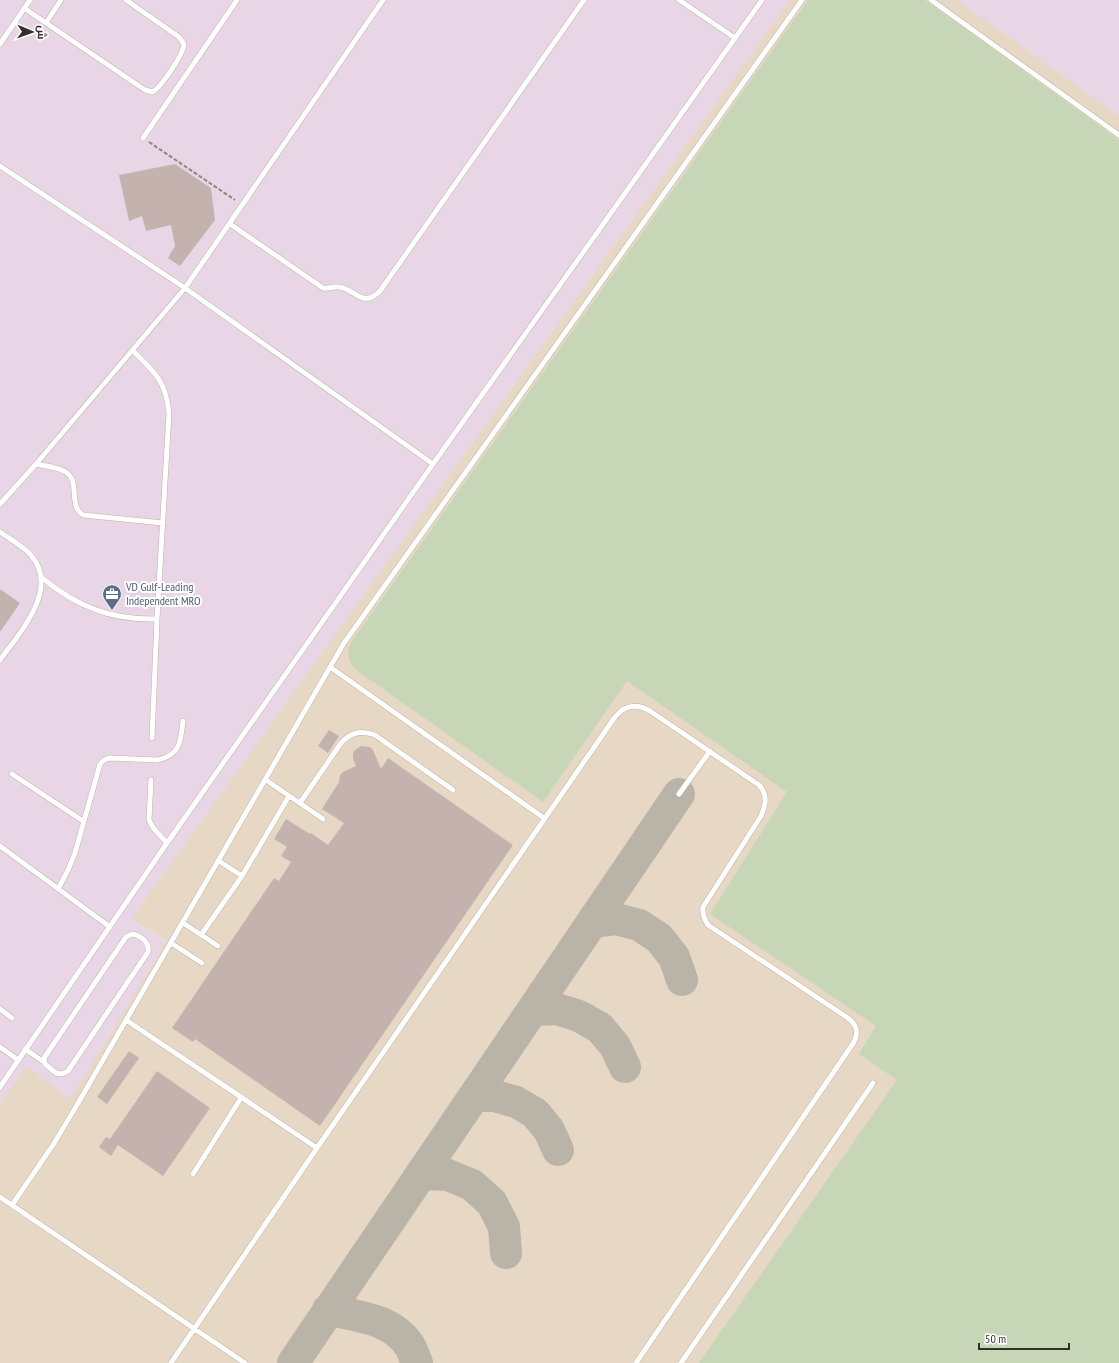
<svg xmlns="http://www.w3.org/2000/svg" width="1119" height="1363" font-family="'PT Sans Narrow',Cairo,sans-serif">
	<rect width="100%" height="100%" fill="#eee5d7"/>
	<!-- built -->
	<path fill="#e6d8c4" d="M790,0h168l161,116v1247h-1119v-260l26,-37 45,32 95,-157 -35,-22z"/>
	<!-- industrial -->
	<path fill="#e8d6e7" d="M0,0h790l-659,919 35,23 -95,157 -45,-33 -26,37z
		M958,0h161v116z"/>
	<!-- green -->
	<path fill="#c7d6b6" d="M808,0h117l194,140v1223h-420l198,-283 -38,-26 17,-28 -166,-112 77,-122 -160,-111 -84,121 -188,-133c-8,-9 -9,-17 -3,-28z"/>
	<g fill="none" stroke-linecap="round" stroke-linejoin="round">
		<!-- taxiway -->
		<path stroke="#bab4a8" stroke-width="32" d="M592,922l24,-3 23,6 20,13 15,19 8,23
			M533,1010l24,-1 22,7 21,12 15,18 10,21
			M474,1096h21l21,6 19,11 14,17 9,20
			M421,1174l27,1 24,10 20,18 12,24 2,26
			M328,1310c30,6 66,9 83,38 2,5 4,10 6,15
			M293,1363l386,-569"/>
	</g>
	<!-- building -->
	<path fill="#c4b2af" d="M175,164l36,24 4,32 -35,46 -12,-8 7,-12 -4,-21 -25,6 -4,-15 -13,5 -10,-46z
		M0,589l20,14 -20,29z
		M329,730l10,6 -11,17 -10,-7z
		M361,746l9,1 3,3 8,19 7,-11 125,87 -193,281 -125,-87 -2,3 -21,-14 102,-150 5,3 12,-19 -10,-6 6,-9 -13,-8 12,-20 24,15 1,-1 17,12 16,-22 -22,-14 17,-27 1,-7 3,-3 13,-6 -3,-7v-4l1,-4z
		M129,1051l10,7 -32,46 -10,-7z
		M157,1071l53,37 -47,68 -45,-31 -7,11 -12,-9 7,-10 4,2z"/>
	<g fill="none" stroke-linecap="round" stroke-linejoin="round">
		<defs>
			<path id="service" d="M679,0l56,38
				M931,0l188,135
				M24,8l121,82 7,2c9,-4 32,-39 32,-48l-5,-7 -53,-37
				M46,23l15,-23
				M0,44l30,-44
				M143,138l94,-138
				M0,166l185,122 248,176
				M230,224l93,64c6,1 11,-2 16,-1 17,2 23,22 41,4l204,-291
				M133,351c22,21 33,31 36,62l-12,206 -5,119
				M36,464c9,2 20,3 28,7 18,9 3,34 19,44l80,8
				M0,504l36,-40 149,-176 198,-288
				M0,532c10,7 21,13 30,22 31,34 -10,78 -30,106
				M41,577c36,30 70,43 116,42
				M330,667l214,151
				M12,774l71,47
				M151,780l-2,40 5,9 13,14
				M266,780l57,39
				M679,794l31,-43
				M300,803l41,-60c10,-11 20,-13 34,-8l78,55
				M0,846l110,81
				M219,861l23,15
				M58,889l10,-19 7,-17 25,-89 4,-4 5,-2 48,2c23,-4 24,-19 26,-39
				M183,923l35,23
				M132,934c9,1 18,9 16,18l-80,119 -6,3 -6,-1 -11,-9 -1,-6 82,-121z
				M201,935l41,-59 47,-80
				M171,943l31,20
				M0,1009l12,9
				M126,1020l191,128
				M0,1047l18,13
				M25,1049l19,13
				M0,1087l167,-244 266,-379 329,-464
				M193,1174l48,-76
				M0,1197l245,166
				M12,1205l41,-60 24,-40 267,-462 458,-643
				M171,1363l146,-215 298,-431c10,-12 21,-14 35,-6l109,74c9,10 7,19 2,31l-58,91c-1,7 1,12 5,18l140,93c9,7 11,14 6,24l-218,321
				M681,1363l192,-280"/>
		</defs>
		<!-- service casing -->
		<use href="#service" stroke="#bdb4a7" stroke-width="6"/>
		<!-- path -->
		<path stroke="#8d877d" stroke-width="2" stroke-dasharray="4 2" stroke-linecap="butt" d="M149,142l86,58"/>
		<!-- service -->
		<use href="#service" stroke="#fff" stroke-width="5"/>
	</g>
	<!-- icons -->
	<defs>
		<symbol id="office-pin" viewBox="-11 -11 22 30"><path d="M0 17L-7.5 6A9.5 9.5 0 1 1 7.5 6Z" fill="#5c6f8a" stroke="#fff"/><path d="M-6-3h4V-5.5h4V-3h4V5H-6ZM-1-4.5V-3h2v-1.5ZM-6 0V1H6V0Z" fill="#fff"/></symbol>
	</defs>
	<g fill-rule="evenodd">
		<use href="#office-pin" x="101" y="583" width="22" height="30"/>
	</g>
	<g text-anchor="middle" stroke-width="4" stroke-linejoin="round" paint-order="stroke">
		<!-- service labels -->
		<g font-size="12" fill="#4e5e75" stroke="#fff" text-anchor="start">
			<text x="126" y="591">VD Gulf-Leading<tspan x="126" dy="14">Independent MRO</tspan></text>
		</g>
	</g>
	<!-- north arrow -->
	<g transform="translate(32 32) rotate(92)" stroke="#ffffff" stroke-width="3" paint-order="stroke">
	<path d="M0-3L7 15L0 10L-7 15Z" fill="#33302a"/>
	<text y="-6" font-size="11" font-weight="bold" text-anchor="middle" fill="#33302a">ش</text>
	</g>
	<!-- scale -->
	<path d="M979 1343v6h90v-6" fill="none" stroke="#33302a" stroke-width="2"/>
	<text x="985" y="1343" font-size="12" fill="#33302a" stroke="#ffffff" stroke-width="3" paint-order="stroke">50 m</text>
</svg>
